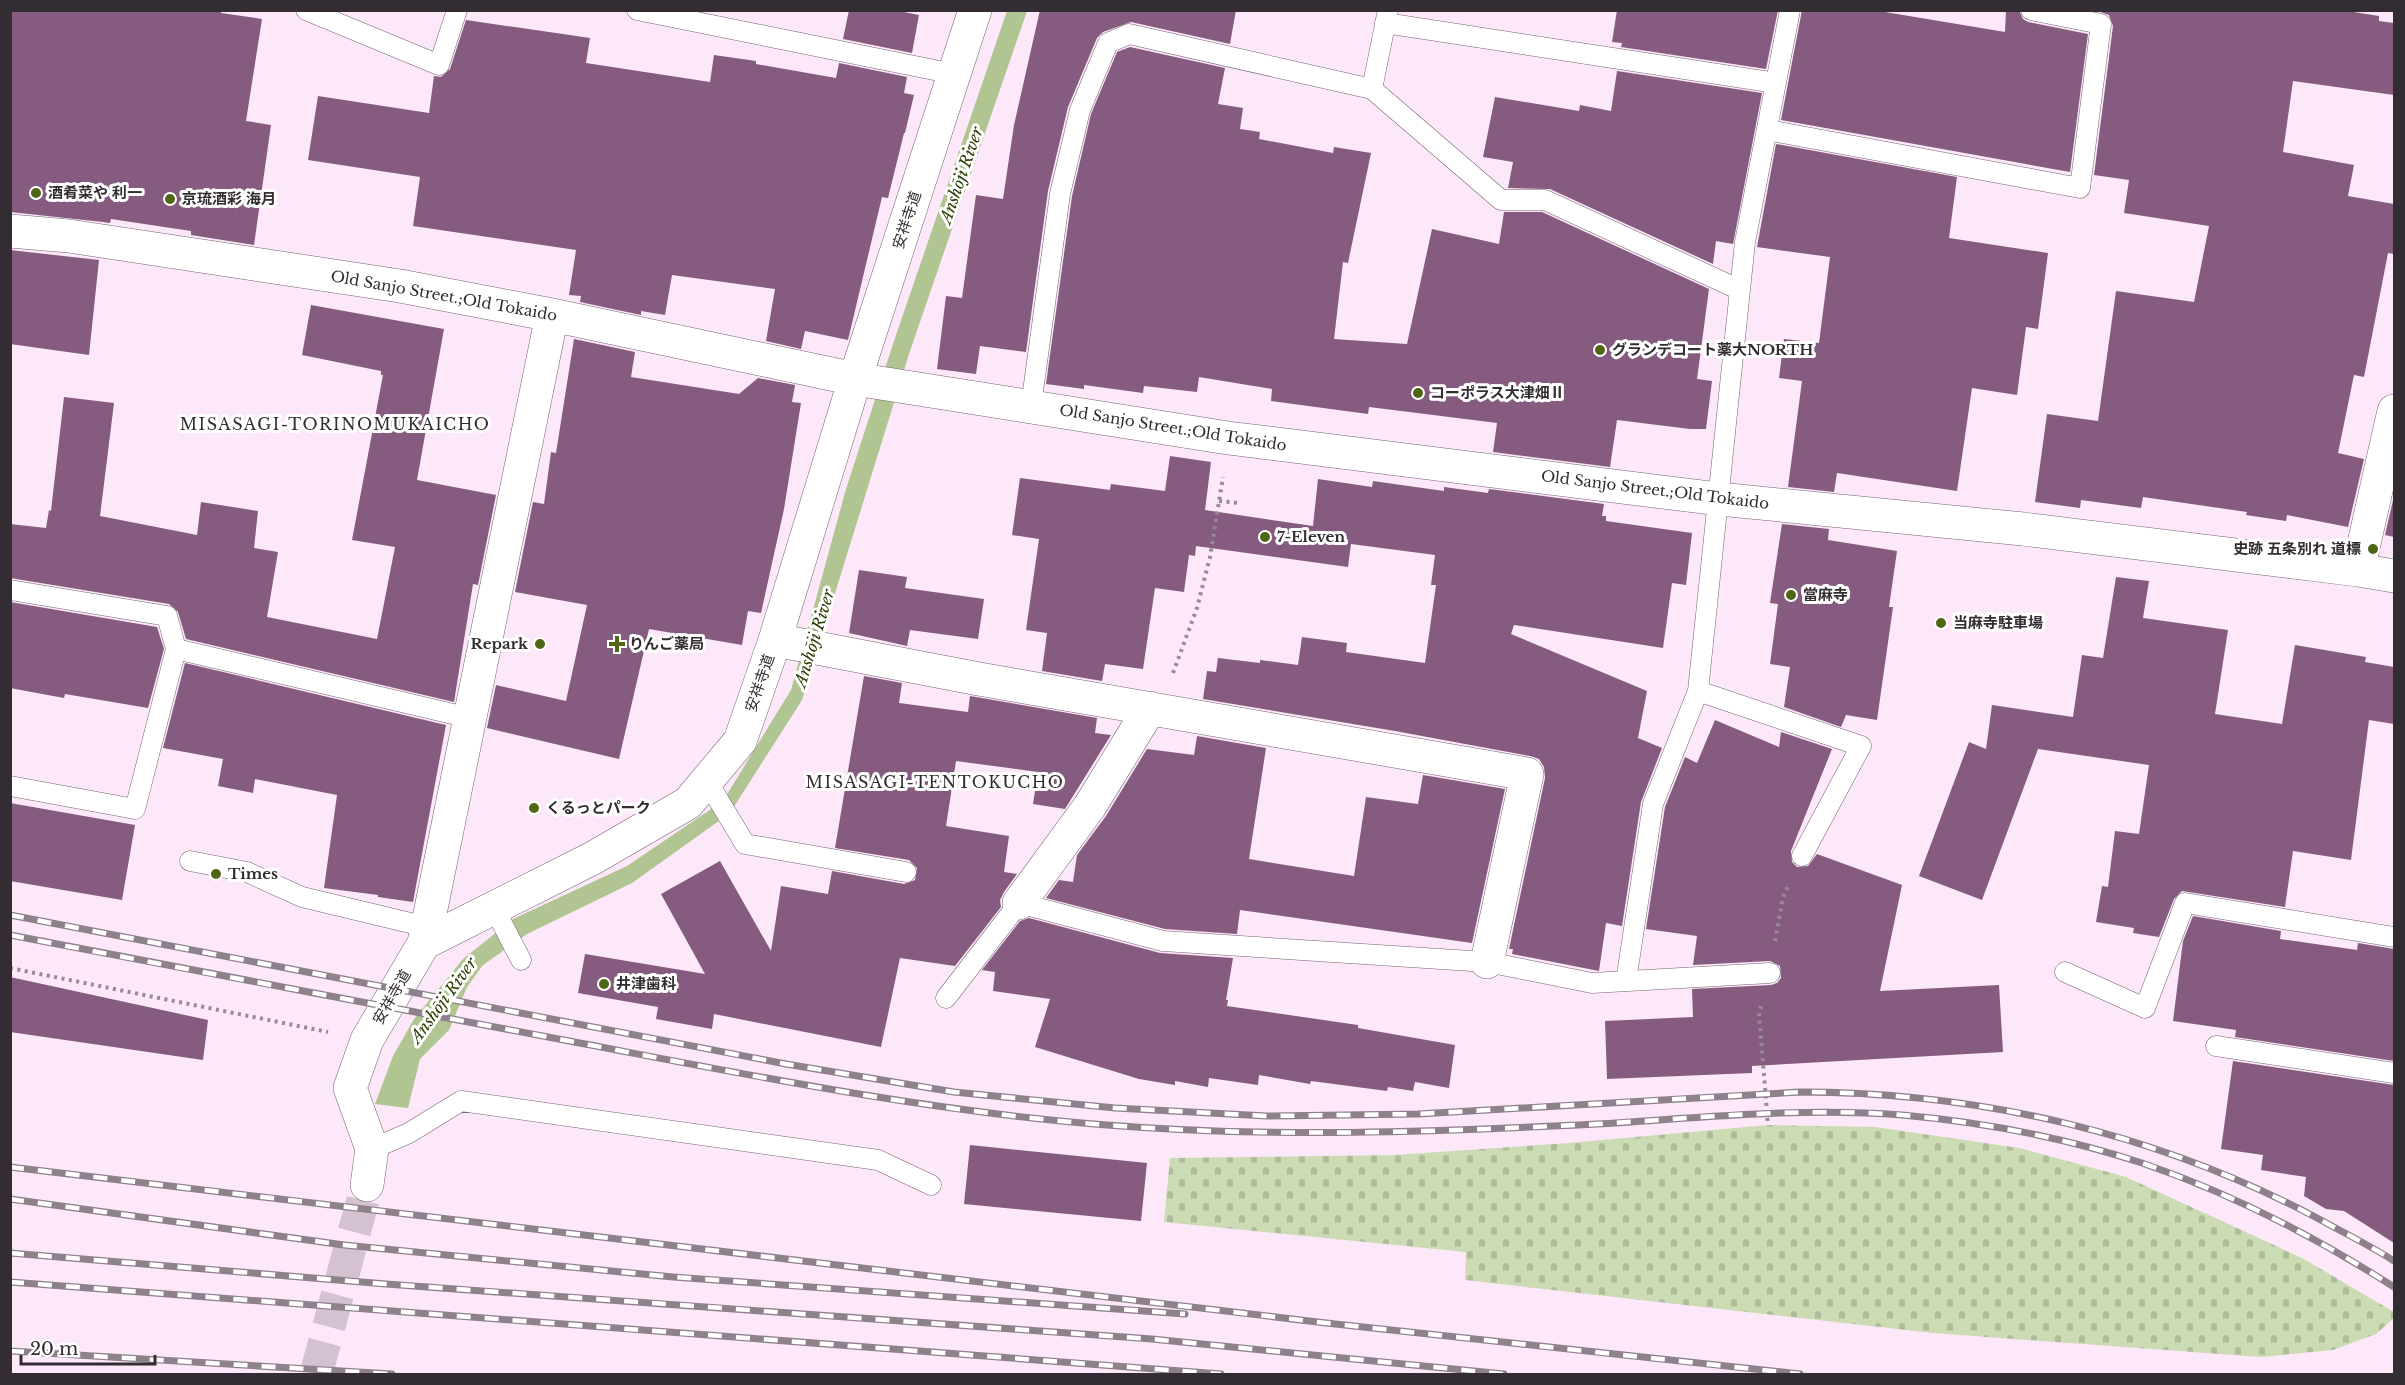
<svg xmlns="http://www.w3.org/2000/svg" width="2405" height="1385" font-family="'Libre Baskerville','Noto Sans JP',serif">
	<defs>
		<pattern id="cemetery-stones" width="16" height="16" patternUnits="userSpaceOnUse" patternTransform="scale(1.5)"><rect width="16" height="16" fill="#cbdbb3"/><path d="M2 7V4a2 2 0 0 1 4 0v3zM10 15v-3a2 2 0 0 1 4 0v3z" fill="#afbc9a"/></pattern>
	</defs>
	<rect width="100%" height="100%" fill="#fce8f8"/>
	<!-- cemetery -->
	<path fill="url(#cemetery-stones)" d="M1768,1125l107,2 144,21 107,29 176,81 92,54v6l-18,16 -43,16 -72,7 -328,-24 -468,-53 1,-28 -302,-30 6,-64 225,-3 174,-12z"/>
	<!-- water -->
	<path fill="#b0c591" d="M1007,11h20l-118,343 -107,346 -72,113 -98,70 -105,51 -44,31 -16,22 -18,43 -29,29 -12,49 -33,-4 18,-48 21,-37 49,-60 50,-40 114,-53 96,-65 68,-111 55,-201 48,-148z"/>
	<!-- building -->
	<path fill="#855c7f" d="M10,10h211v3l41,6 -16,102 25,4 -17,120 -63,-10v-4l-80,-12 -1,4 -7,-1 -93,-10z
		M849,10h45l25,5 -7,38 -69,-14z
		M1040,10h196l-6,34 -99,-22 -28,10 -6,6 -29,69 -20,84 -22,161 -46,-6 -4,28 -39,-5 9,-73 16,2 14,-103 27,4 11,-74z
		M1617,10h161l-12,59 -145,-22 1,-4 -10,-1z
		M1802,10h71l132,22 1,-22h13l4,9 5,3 60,12 -18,138 -289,-52z
		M2095,10h246l38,6v5l15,2v72l-101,-14 -10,71 71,13 -6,31 46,8v50l-6,-1 -24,124 -10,-2 -16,78 26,6 -16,68 -61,-12 -1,6 -40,-6 1,-3 -104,-15 -2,11 -60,-8 -1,8 -45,-6 12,-88 51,7 18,-130 78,11 15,-76 -85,-13 5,-33 -35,-5 19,-149 -4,-11z
		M466,20l124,18 -4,25 124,19 4,-27 42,6v3l80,14 3,-15 68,14 -3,16 10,2 -9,38h-1l-16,65 -6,-1 -34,143 -43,-9 -4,18 -35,-8 9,-52 -103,-14 -7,40 -24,-4v4l-61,-13 1,-6 -12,-1 7,-45 -163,-24 7,-49 -112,-17 10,-64 111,17 5,-37 7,1 9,-8z
		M1130,47l95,21 -7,36 25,4 -3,21 20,3 -1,7 74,14 1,-6 37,6 -23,110 -5,-1 -9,77 73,5 25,-115 67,15 5,-32h38l167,77 -12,90 15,2 -6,48h-16l-73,-9 -7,47 -117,-15 4,-29 -128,-16 -1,7 -97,-13 1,-12 -73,-12 -2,15 -53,-6 -1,7 -59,-8v4l-38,-5 26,-188 19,-82 26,-62z
		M1617,71l145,22 -29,151 -17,-3 -3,23 -163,-75 -42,-1 5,-26 -30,-5 12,-60 84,14 1,-6 31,6z
		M1776,144l181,33 -8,61 99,15 -10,76 -12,-2 -9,68 -45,-7 -15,103 -120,-18 -3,19 -46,-5 14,-106 -23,-3 5,-39 35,4 11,-86 -73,-10z
		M10,250l89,10 -10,95 -79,-11z
		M311,305l133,24 -27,151 79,15 -18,90 -5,-1 -19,118 -268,-63 -8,-27 -9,-8 -159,-26v-54l36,4 3,-18 2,1 13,-114 50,6 -14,113 97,19 4,-33 57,9 -4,37 24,4 -11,65 110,22 18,-92 -43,-7 31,-165h-2v-4l-79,-16z
		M574,339l61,13 -4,25 108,17 19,-16 37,7 -3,17 9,1 -17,106 -23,104 -13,-2 -6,34 -93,-16 -30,130 -132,-31 9,-43 70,16 21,-96 -72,-13 18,-90 11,2 7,-52 5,1z
		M1170,456l41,6 -6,48 108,16 5,-47 54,8 1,-6 71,10v-4l44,6 1,-4 115,15 -2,12h4v5l86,12 -6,52 -14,-2 -9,65 -149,-23 -3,9 136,57 -9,47 24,10 -21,54 -19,124 -16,-3 -7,48 -87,-17 1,-5h-4l36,-171 -1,-11 -5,-8 -9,-3 -135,-25 -192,-32 4,-28 9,1 2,-14 42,5v-3l38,5 4,-28 45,6 -1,9 79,11 11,-78h-5l4,-30 -84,-11 -3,23 -152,-21 -1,10 -6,-1 -5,37 -29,-4 -12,81 -38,-5 -3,17 -60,-10 5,-38 -21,-3 13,-91 -27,-4 8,-57 90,12 1,-6 54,7z
		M2394,496v41l-9,-2z
		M1782,524l47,5 -1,11 69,11 -8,56h4l-16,113 -31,-5 -5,12 -57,-20 6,-40 -20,-3 8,-60 -8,-1z
		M859,570l48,7 -2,11 79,11 -6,40 -68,-9 -3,16 -58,-13z
		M2116,577l33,4 -6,37 85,12 -13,84 67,10 13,-79 71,12 -1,5 29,5v57l-25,-4 -18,140 -58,-9 -8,56 -103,-16 -8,8 -15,38 -26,-4 1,-5 -38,-6 6,-36 6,1 7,-56 24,3 10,-69 -111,-16 -56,151 -63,-24 50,-134 17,7 6,-44 81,12 9,-62 21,3z
		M10,602l147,25 7,22 -16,59 -83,-14 -1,4 -54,-10z
		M185,663l261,62 -33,177 -35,-5v-2l-54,-7 13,-93 -82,-16 -2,14 -35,-7 5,-27 -60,-11z
		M864,676l38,7 -3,20 69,9 2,-16 127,22 -2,15 16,2 -46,74 -32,-5 5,-32 -82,-11 -10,65 63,10 -5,36 13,2 -13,18 -4,8 1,7 -46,59 -55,-8 -19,89 -167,-33 -2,15 -56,-10 2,-12 -80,-14 7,-39 120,20 -44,-80 59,-33 51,90 10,-65 47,8 4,-23 72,13 11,-4 2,-12 -8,-8 -74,-12z
		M1715,720l64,27 2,-15 51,17 -41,102 1,11 5,5 11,-1 9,-12 85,31 -22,106 119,-6 4,67 -251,14v7l-145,6 -2,-58 88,-4 -1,-28 79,-4 6,-2 4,-5 -1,-12 -10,-5 -77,4 4,-29 -51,-7 19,-122 20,-50 12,6z
		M1197,736l69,12 -17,111 105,17 12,-79 52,7 5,-29 82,14 -33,154 -232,-33 -3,24 -72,-5 -119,-31 13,-18 14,2 4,-27 29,-39 41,-67 47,6z
		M10,803l125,22 -13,75 -112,-19z
		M2193,916l88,15 -1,8 77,11 1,-7 36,6v112l-159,-24 1,-7 -63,-9 10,-80z
		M1029,918l131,35 73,5 -7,42h2l-1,6 131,19v3l97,17 -6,43 -34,-6 -2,9 -25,-4 -1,4 -76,-10 -1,3 -51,-9 -1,10 -49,-7 -1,9 -33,-6v4l-36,-6 -104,-32 15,-48 -57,-8 2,-19 -13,-2 38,-49z
		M10,977l198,43 -5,40 -193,-28z
		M2233,1061l161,24v158l-50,-32 -18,-2 -22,-13 2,-19 -45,-7 2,-15 -42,-6z
		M970,1145l177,18 -6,58 -177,-17z"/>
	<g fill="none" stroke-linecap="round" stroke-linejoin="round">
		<!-- minor-tunnel -->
		<path stroke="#d4c2d0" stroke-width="33" stroke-dasharray="33 16" stroke-linecap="butt" d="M316,1374l51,-189"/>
		<defs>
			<path id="service" d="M306,10l133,55 18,-55
				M637,10l317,64
				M1385,23l391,60
				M1372,89l16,-79
				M1767,130l313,58 21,-164 -70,-14
				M1031,406l29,-212 20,-84 28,-67 21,-9 243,55 129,111h44l195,90
				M10,590l157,26 9,33 294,69
				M1698,691l163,55 -59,110
				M707,781l38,63 161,28
				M10,786l125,23 41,-160
				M190,861l57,11 55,25 125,30
				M494,908l27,52
				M2065,972l80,36 40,-105 209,34
				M1626,981l27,-177 45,-113 47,-449 45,-232
				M946,998l73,-95 144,38 324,21 105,21 178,-10
				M2216,1046l178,27
				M372,1149l37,-16 52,-32 417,59 53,25"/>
			<path id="minor" d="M10,231l59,5 331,50 152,29 303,64 373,59 491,61 304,30 335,41 36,6
				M2358,570l36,-159
				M775,640l204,39 548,95 -40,188
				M1019,903l71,-97 60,-98
				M424,943l128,-628
				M367,1185l5,-36 -22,-61 17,-48 57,-97 169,-85 95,-55 52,-62 35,-101 80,-261 120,-369"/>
		</defs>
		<!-- service casing -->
		<use href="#service" stroke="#746371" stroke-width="21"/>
		<!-- minor casing -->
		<use href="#minor" stroke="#746371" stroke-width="34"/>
		<!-- path -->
		<path stroke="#988a95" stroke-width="4" stroke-dasharray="3 4.5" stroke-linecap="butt" d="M1219,501l19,2
			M1173,673l24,-65 13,-51 13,-80
			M1775,941l8,-44 6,-13
			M10,968l318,64
			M1761,1006l-2,7 9,112"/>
		<!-- service -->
		<use href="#service" stroke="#fff" stroke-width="20"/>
		<!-- minor -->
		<use href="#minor" stroke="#fff" stroke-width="33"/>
		<defs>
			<path id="rail" d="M10,915l776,149 168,28 161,16 152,8 151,-2 382,-22c181,0 359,42 519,127 25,14 52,27 75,42
				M10,935c185,36 369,70 554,105 180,34 360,71 543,85 163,13 327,7 490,-1 101,-6 204,-17 305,-9 80,7 164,23 240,48 88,30 174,74 252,124
				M10,1167l1316,156 474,51
				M10,1199l334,46 329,32 512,37
				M10,1253l376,31 766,55 352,35
				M10,1282l1211,92
				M10,1351l382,23"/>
		</defs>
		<!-- rail casing -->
		<use href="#rail" stroke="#8e818b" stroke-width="7"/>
		<!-- rail -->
		<use href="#rail" stroke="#fff" stroke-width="4.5" stroke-dasharray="14" stroke-linecap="butt"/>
	</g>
	<!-- markers -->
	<g fill="#4e6616" stroke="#fff" stroke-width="2">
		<circle cx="36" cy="193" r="6"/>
		<circle cx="170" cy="199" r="6"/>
		<circle cx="1600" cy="350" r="6"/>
		<circle cx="1418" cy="393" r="6"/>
		<circle cx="1265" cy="537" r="6"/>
		<circle cx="2373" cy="549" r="6"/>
		<circle cx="1791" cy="595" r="6"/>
		<circle cx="1941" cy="623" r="6"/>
		<circle cx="540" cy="644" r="6"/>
		<path d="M614 635h6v6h6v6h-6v6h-6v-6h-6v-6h6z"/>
		<circle cx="534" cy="808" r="6"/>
		<circle cx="216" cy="874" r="6"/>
		<circle cx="604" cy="984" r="6"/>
	</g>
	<g text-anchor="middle" stroke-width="6" stroke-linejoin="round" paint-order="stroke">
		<!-- poi labels -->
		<g font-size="15" font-weight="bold" fill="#332c32" stroke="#fff" text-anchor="start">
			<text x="48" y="198">酒肴菜や 利一</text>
			<text x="182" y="204">京琉酒彩 海月</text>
			<text x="1612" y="355">グランデコート薬大NORTH</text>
			<text x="1430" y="398">コーポラス大津畑Ⅱ</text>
			<text x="1277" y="542">7-Eleven</text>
			<text x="2361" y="554" text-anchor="end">史跡 五条別れ 道標</text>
			<text x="1803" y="600">當麻寺</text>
			<text x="1953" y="628">当麻寺駐車場</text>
			<text x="528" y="649" text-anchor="end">Repark</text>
			<text x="629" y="649">りんご薬局</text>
			<text x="546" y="813">くるっとパーク</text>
			<text x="228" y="879">Times</text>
			<text x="616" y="989">井津歯科</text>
		</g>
		<!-- street labels -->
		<g font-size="15" fill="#332c32" stroke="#fff">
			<text transform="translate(907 220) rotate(-72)" y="5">安祥寺道</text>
			<text transform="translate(444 296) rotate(10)" y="5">Old Sanjo Street.;Old Tokaido</text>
			<text transform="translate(1173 428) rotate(9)" y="5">Old Sanjo Street.;Old Tokaido</text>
			<text transform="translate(1655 490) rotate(7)" y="5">Old Sanjo Street.;Old Tokaido</text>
			<text transform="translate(760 683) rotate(-71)" y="5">安祥寺道</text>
			<text transform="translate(392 997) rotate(-60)" y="5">安祥寺道</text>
		</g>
		<!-- water labels -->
		<g font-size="16" font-style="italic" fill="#2c3d01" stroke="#fff">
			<text transform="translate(961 175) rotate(-71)" y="6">Anshōji River</text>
			<text transform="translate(814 638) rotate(-73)" y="6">Anshōji River</text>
			<text transform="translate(443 1000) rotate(-54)" y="6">Anshōji River</text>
		</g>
		<!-- neighbourhood labels -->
		<g font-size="16" letter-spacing="1.5" fill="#332c32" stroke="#fff">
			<text x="335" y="430">MISASAGI-TORINOMUKAICHO</text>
			<text x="935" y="788">MISASAGI-TENTOKUCHO</text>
		</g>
	</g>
	<!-- border -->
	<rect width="2405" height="1385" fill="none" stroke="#332c32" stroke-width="24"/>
	<!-- scale -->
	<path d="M21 1355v9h134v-9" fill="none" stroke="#332c32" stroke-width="3"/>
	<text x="30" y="1355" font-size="18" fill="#332c32" stroke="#ffffff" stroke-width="4.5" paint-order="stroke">20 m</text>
</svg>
